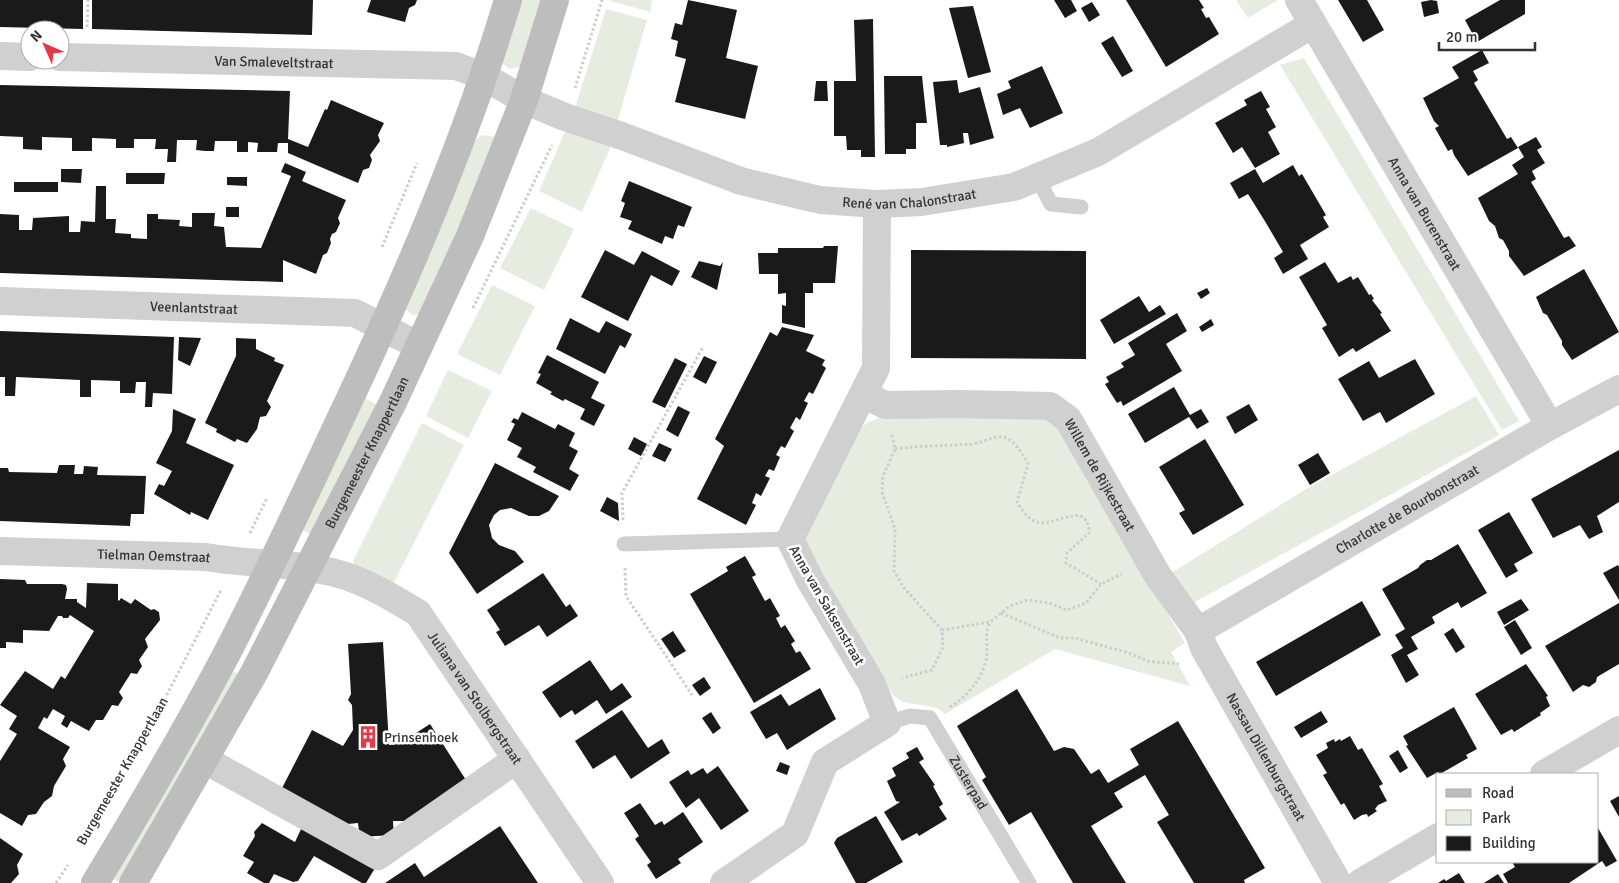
<svg xmlns="http://www.w3.org/2000/svg" width="1619" height="883" font-family="Signika,sans-serif">
	<rect width="100%" height="100%" fill="#fff"/>
	<!-- green -->
	<path fill="#e6ecdf" d="M517,0h29l-23,66 -13,3 -9,-7z
		M608,0h44l-2,12z
		M1236,0h42l-30,18z
		M606,9l41,11 -30,103 -42,-15z
		M1304,58l215,363 -17,9 -222,-365z
		M566,130l45,16 -29,66 -43,-21z
		M482,135l14,2 -71,173 -7,5h-6l-6,-6 64,-165z
		M531,208l43,21 -30,61 -44,-22z
		M492,285l43,21 -35,69 -43,-21z
		M448,370l44,21 -24,47 -42,-22z
		M361,396l20,11 -69,128 -9,-5z
		M1476,396l23,39 -313,172 -18,-32 138,-86z
		M1041,416l18,13 126,214 -14,9 19,34 -135,-37 -110,65c-15,-15 -34,-3 -52,-19l-87,-145 -2,-10 53,-108 10,-9 12,-5z
		M422,423l42,22 -72,141 -38,-21 -1,-4z
		M228,668l14,8 -122,207 -12,-7z"/>
	<!-- building -->
	<path fill="#1a1a1a" d="M0,0h83v29l-83,-2z
		M92,0h221l-1,35 -220,-6z
		M371,0h46l-2,5 -6,3 -4,14 -38,-10z
		M688,0l49,10 -11,48 32,8 -13,53 -70,-17 11,-43 -11,-3 3,-15 -7,-2 4,-16 7,2z
		M1054,0h17l6,11 -12,7z
		M1126,0h73l5,8 -3,1 5,9 3,-1 10,17 -53,33z
		M1338,0h29l17,30 -21,12z
		M1431,0l6,1 2,12 -15,4 -3,-15z
		M1500,0h25v14l-48,28 -12,-22z
		M1092,2l8,13 -11,7 -8,-14z
		M973,6l18,66 -23,6 -19,-70z
		M873,19l2,138h-14v-7h-14l-1,-14h-12v-55h22l-2,-61z
		M1113,36l20,35 -11,6 -21,-34z
		M1482,50l7,13 -16,8 5,9 -4,3 33,56 4,-2 7,11 -50,28 -14,-21 -2,-6 -4,2 -13,-23 4,-2 -5,-5 -11,-23 36,-20 -7,-11z
		M1042,66l21,47 -33,15 -10,-20 -17,7 -6,-21 14,-6 -3,-7z
		M884,76h38l5,47h-11v26h-10v5h-21z
		M957,80l2,13 21,-6 14,51 -24,7 -2,-12h-5l1,10 -17,4v-2h-7l-7,-63z
		M816,81h11l1,20h-14z
		M0,85l290,6 -2,48 20,8 17,-38 2,1 4,-10 53,23 -6,12 2,6 -10,14 2,5 -3,8 -6,2 -5,13 -70,-30v-10h-10l-1,9h-20l1,-9 -10,-1v10h-11v-11h-22l-1,10h-9l-9,-1 1,-10h-20l-1,22h-9l1,-13h-13l1,-10h-22v9h-18v-9l-24,-1v13h-20v-13l-30,-1v13l-19,-1v-12l-23,-1z
		M1261,91l9,16 -4,2 10,18 -8,5 12,22 -25,14 -13,-21 -9,6 -18,-30 32,-18 -3,-5z
		M1536,137l6,10 -5,3 8,13 -13,8 4,8 -5,3 33,56 5,-2 7,10 -52,30 -15,-20v-5l-6,-11 -4,-2 -4,-12 -6,-5 -11,-23 40,-24 -6,-9 12,-8 -6,-10z
		M285,163l21,9 -4,9 44,19 -8,18 2,5 -4,9 -4,2 -2,5 1,4 -4,10 -4,2 -7,19 -33,-14v22l-283,-9v-59l19,1v15h13l1,-12 36,-2v16h11l1,-11 14,1 1,-36h10v33h10l-1,14 16,1v4l16,1v-25h11v5l22,1 -1,6 13,1v-14h23l-1,13 10,1 2,20 35,1 30,-72 -10,-4z
		M1293,165l6,11 3,-2 24,41 -3,2 6,10 -29,18 8,14 -25,15 -9,-16 9,-6 -17,-29 -18,-29 -9,5 -9,-16 25,-14 8,14z
		M61,169h21l-1,14 -20,-1z
		M126,173h39l-1,11h-38z
		M227,177h20v9l-20,-1z
		M629,181l63,26 -8,20 -6,-2 -5,14 -8,-3 -3,8 -34,-15 4,-8 -12,-4 5,-14 -4,-2z
		M14,182h44v10h-44z
		M226,207h13v10h-13z
		M824,246h14l-3,37h-22v10h-8v35l-23,-5v-18l4,1v-13l-8,1v-20h-19l-1,-21h20v-5h45z
		M605,250l29,15 8,-14 38,20 -8,15 -21,-11 -23,46 -47,-24z
		M911,250l175,1v108l-175,-1z
		M699,261l21,5 3,-4 -6,28 -26,-13z
		M1325,262l13,21 13,-7 2,4 5,-3 11,18 2,-1 3,5 -2,1 10,13 -2,1 11,17 -35,21 -3,-4 -14,9 -17,-29 5,-3 -28,-48z
		M1584,269l35,63 -47,28 -10,-15v-4l-15,-26 -4,-2 -7,-16z
		M1207,288l3,5 -9,6 -4,-6z
		M1139,296l10,16 11,-7 6,9 -52,30 -14,-24z
		M1177,313l10,18 -21,13 16,27 -59,35 -2,-5 -4,2 -12,-19 4,-2 -3,-5 18,-10 -3,-4 14,-8 -7,-12z
		M570,318l29,15 7,-12 26,13 -7,14 -5,-3 -15,29 -49,-25z
		M1211,319l3,6 -12,7 -3,-5z
		M782,327l32,8 -8,16 19,9 -3,5 4,3 -13,26 -4,-2 -5,9 4,2 -8,17 -4,-3 -6,11 4,3 -9,17 -4,-2 -5,9 4,2 -6,14 -5,-2 -4,7 5,2 -9,18 -5,-3 -4,10 4,2 -10,20 -49,-26 27,-53 -9,-7 55,-107 7,4z
		M0,331l174,6 -2,57 -19,-1 -1,14h-7l1,-25h-10l-1,11h-15v-12l-29,-1v17h-11v-17l-64,-3 -1,19h-10v-19h-5z
		M179,337l22,1 -11,28 -12,-6z
		M236,338l20,1v10l19,9 -1,3 10,4 -17,36 4,6 -5,9 -6,1 -3,12 -10,14 -10,-4 -2,3 -19,-10 1,-3 -12,-6 31,-67z
		M547,355l52,27 -8,16 14,7 -11,21 -14,-7 5,-10 -20,-10 -2,2 -13,-7 2,-2 -16,-9 5,-9 -3,-1z
		M704,356l13,6 -11,22 -13,-7z
		M675,358l12,6 -22,44 -13,-6z
		M1415,359l20,35 -49,29 -6,-11 -17,9 -25,-42 31,-18 10,17z
		M1174,387l16,28 11,-6 8,13 -12,7 -8,-12 -44,26 -17,-29z
		M1249,404l9,16 -23,14 -9,-17z
		M678,406l12,6 -12,25 -12,-7z
		M173,409l23,10 -10,24 48,22 -26,55 -17,-8 -1,3 -36,-21 5,-10 5,2 8,-15 -16,-8 16,-32z
		M522,412l33,17 3,-5 17,9 -6,13 9,5 -9,18 10,6 -9,16 -37,-19 3,-5 -19,-10 5,-9 -15,-8 8,-16 -4,-2 3,-4 4,2z
		M634,437l13,7 -6,12 -13,-7z
		M1205,439l39,66 -51,30 -14,-22 6,-3 -26,-43z
		M659,443l13,6 -7,13 -13,-6z
		M1619,450v52l-22,14 6,16 -14,7 -9,-14 -27,13 -22,-39z
		M1318,453l12,20 -20,12 -12,-20z
		M495,463l64,33 -10,15 -10,5h-10l-18,-8 -11,2 -6,5 -5,10 3,13 7,7 16,6 9,11 -47,32 -28,-41z
		M59,465h16l-1,9h9l1,-8 14,1 -1,8 49,1 -2,38h-13l-1,12 -130,-5v-53h8l1,4 48,1z
		M607,497l11,6 1,18 -19,-10z
		M1509,512l24,41 -19,11 4,7 -12,7 -28,-48z
		M1458,544l29,49 -26,15 -3,-6 -26,15 3,6 -24,14 7,12 -11,6 12,20 -13,8 -15,-28 12,-7 -8,-13 10,-6 -23,-40 36,-21 2,-3 7,-5h4z
		M745,556l11,19 -4,2 13,24 5,-3 10,18 -4,2 5,10 4,-3 10,16 -4,3 5,9 4,-2 11,18 -57,34 -64,-109 38,-23 -2,-4z
		M1618,565l1,2v33l-16,-27z
		M543,573l23,34 4,-3 8,12 -31,21 -8,-12 -34,21 -9,-14 4,-2 -13,-20z
		M0,579l25,1 2,4h35l4,1 1,4 -2,10h12v3l9,6 1,-25 31,1v16l1,1 2,-3 10,6 4,-5 16,11 3,-1 5,3 1,8 -15,19 3,8 -9,13 3,6 -5,8 -6,-1 -12,19 4,6 -5,8 -6,-1 -9,15h-7l-7,11 -18,-10 -4,7 -6,-4 4,-8 -12,-7 -6,10 -3,-2 -6,11 32,19 -7,12 3,7 -12,20 -2,10 -8,6 -8,12 -8,1 -6,11 -22,-13v-52l17,-27 -8,-5 8,-13 -17,-11 25,-34 28,18 8,-13 4,3 29,-48 -24,-16 -2,3h-5l-1,-2h-4l-9,15 -26,-1v13l-17,-1v6h-6z
		M1521,599l8,11 -25,15 -7,-13z
		M1362,601l19,34 -105,61 -20,-34z
		M1619,603v61l-22,13 -1,5 -7,5 -6,-2 -10,7 -28,-46z
		M1515,620l17,28 -11,7 -17,-28z
		M1453,628l12,19 -9,6 -12,-19z
		M673,631l13,20 -12,7 -13,-19z
		M383,642l6,103 10,-1 31,-20 36,56 -62,41h-11l1,17 -2,-3 -31,2 -1,3 -2,-17 -10,1 -67,-34 31,-60 31,16 10,-16 -1,-25 -4,-5 3,-6 -3,-50z
		M590,660l21,31 11,-8 10,14 -26,17 -9,-14 -22,15 -3,-5 -12,8 -18,-26z
		M1526,664l22,32 -2,1 4,9 -10,7 1,2 -27,17 -2,-3 -11,6 -26,-41z
		M704,677l7,11 -11,8 -8,-11z
		M820,688l16,31 -49,31 -10,-17 -11,6 -16,-27 31,-18 8,12z
		M1017,689l37,62 10,-4 10,2 17,25 8,-5 9,14 31,-18 -9,-16 48,-28 87,147 -21,12 1,3h-51l-37,-61 12,-7 -24,-40 -31,18 9,14 -32,19 35,57h-53l-42,-71 -22,13 -27,-45 4,-3 -29,-51z
		M1454,707l23,42 -11,6 2,3 -28,16 -2,-2 -11,6 -21,-32 2,-1 -5,-9z
		M622,710l26,38 14,-9 8,14 -39,26 -16,-24 -22,14 -18,-28z
		M1321,711l7,11 -27,16 -7,-11z
		M711,712l10,16 -8,6 -11,-16z
		M1350,736l8,14 4,-2 21,36 -4,2 8,15 -9,4 -3,4 2,2 -9,6 -1,-3 -5,1 -8,5 -10,-17 -3,2 -18,-30 4,-2 -11,-18 12,-7 -2,-5 8,-4 1,3 5,-3 1,2z
		M917,747l7,12 -5,3 16,23 -2,1 10,18 -4,3 8,12 -28,17 -2,-3 -15,8 -18,-29 16,-10 -4,-1 -9,-20 9,-5 -4,-8 17,-10 -3,-5z
		M1398,750l10,18 -8,5 -11,-17z
		M780,762l10,4 -3,9 -11,-4z
		M718,766l31,45 -28,19 -22,-32 -13,10 -17,-26 19,-12 3,5 12,-7 4,6z
		M1619,796v21l-9,-16z
		M640,803l15,22 7,-4 2,4 19,-13 20,30 -25,17 3,4 -25,16 -9,-14 4,-3 -16,-23 4,-3 -15,-23z
		M876,816l27,46 -37,21h-10l-22,-40 3,-5z
		M262,823l33,19 7,-15 73,41 -9,15h-4l-48,-27 -16,25 -5,1 -19,-8 -5,9h-5l-17,-10 7,-11 -11,-6 12,-20 -1,-4z
		M500,826l38,57h-153l30,-20 9,14z
		M1598,828l19,33 -11,6 -4,-6 -33,22h-61l-5,-9 12,-7 -3,-5h86z
		M0,838l23,16 -6,11 2,9 -8,9h-11z
		M1459,873l6,10h-27l6,-4 2,2z
		M1498,874l6,9h-20z"/>
	<g fill="none" stroke-linecap="round" stroke-linejoin="round">
		<!-- path -->
		<path stroke="#cdcdcd" stroke-width="3" stroke-dasharray="2.5 2.5" stroke-linecap="butt" d="M87,27l1,-27
			M575,88l27,-88
			M382,247l35,-84
			M473,308l79,-163
			M892,435l3,14 -12,27 -1,16 13,37 -1,42 10,17 38,42 1,17 -11,23 -30,8
			M895,449c26,-4 51,-3 77,-5 11,-1 23,-10 34,-6 11,5 17,17 22,26l-11,38c21,35 31,16 63,13l7,6 3,11 -23,21 -1,10 35,21
			M623,520l-1,-27 81,-146
			M250,533l17,-35
			M625,568l1,28 66,99
			M1001,613l59,25h14l52,14 22,9 31,3
			M942,630l48,-8 20,-16 18,-6 21,3 18,7 19,-7 15,-19 21,-10
			M162,704l59,-114
			M950,707c18,-10 36,-33 37,-54 0,-12 -2,-19 3,-31
			M86,834l37,-62
			M56,883l12,-18"/>
		<!-- lane -->
		<g stroke="#d0d0d0" stroke-width="15">
			<path d="M1037,177l14,27 30,3"/>
			<path d="M624,544l166,-5"/>
			<path id="s1" d="M887,723l23,-7 20,2 99,165"/>
		</g>
		<!-- street -->
		<g stroke="#d0d0d0" stroke-width="28">
			<path id="s2" d="M1299,0l251,426"/>
			<path d="M0,56l30,1"/>
			<path id="s3" d="M60,57l396,9 29,11 39,23 41,17 57,19 119,45 79,19 57,4 45,-2 92,-15 84,-35 215,-128"/>
			<path id="s4" d="M0,301l355,12 64,33"/>
			<path id="s5" d="M865,395l20,10 73,-1 92,2 18,13 90,157 40,55 6,17 134,235"/>
			<path id="s6" d="M0,551l206,6c44,8 90,5 133,17 26,7 56,25 79,39l182,270"/>
			<path id="s7" d="M1198,631l352,-205 69,-37"/>
			<path d="M205,760l173,96 139,-97"/>
			<path d="M1544,774l75,-44"/>
			<path d="M724,883l71,-49 30,-72 62,-39 -15,-39 -62,-104 -20,-41 86,-171 1,-164"/>
			<path d="M1360,883l78,-46"/>
		</g>
		<!-- secondary -->
		<g stroke="#bdbdbd" stroke-width="28">
			<path d="M95,883c45,-74 89,-149 130,-226 39,-75 75,-152 111,-229 66,-139 128,-281 172,-428"/>
			<path id="s8" d="M133,883l121,-210 139,-271 77,-166 54,-136 31,-100"/>
		</g>
	</g>
	<!-- icons -->
	<defs>
		<symbol id="building-bare" viewBox="-9 -9 18 18"><path d="M-4-6H4V6H1V3H-1V6H-4ZM-2.5-4.3h1.7v1.8h-1.7ZM.8-4.3h1.7v1.8H.8ZM-2.5-1h1.7V.8h-1.7ZM.8-1h1.7V.8H.8Z" fill="#e63946" stroke="#fff" stroke-width="2.5" paint-order="stroke"/></symbol>
	</defs>
	<g fill-rule="evenodd">
		<use href="#building-bare" x="352" y="721" width="32" height="32"/>
	</g>
	<g text-anchor="middle" stroke-width="5" stroke-linejoin="round" paint-order="stroke">
		<!-- street labels -->
		<g font-size="14" fill="#333" stroke="#fff">
			<text dy="5" stroke="none"><textPath href="#s3" startOffset="214">Van Smaleveltstraat</textPath></text>
			<text dy="5" stroke="none"><textPath href="#s3" startOffset="875">René van Chalonstraat</textPath></text>
			<text dy="5" stroke="none"><textPath href="#s2" startOffset="248">Anna van Burenstraat</textPath></text>
			<text dy="5" stroke="none"><textPath href="#s4" startOffset="194">Veenlantstraat</textPath></text>
			<text dy="5" stroke="none"><textPath href="#s8" startOffset="490">Burgemeester Knappertlaan</textPath></text>
			<text dy="5" stroke="none"><textPath href="#s5" startOffset="274">Willem de Rijkestraat</textPath></text>
			<text dy="5" stroke="none"><textPath href="#s7" startOffset="242">Charlotte de Bourbonstraat</textPath></text>
			<text dy="5" stroke="none"><textPath href="#s6" startOffset="154">Tielman Oemstraat</textPath></text>
			<text transform="translate(827 605) rotate(60)" y="5">Anna van Saksenstraat</text>
			<text dy="5" stroke="none"><textPath href="#s6" startOffset="531">Juliana van Stolbergstraat</textPath></text>
			<text dy="5" stroke="none"><textPath href="#s5" startOffset="602">Nassau Dillenburgstraat</textPath></text>
			<text transform="translate(122 771) rotate(-60)" y="5">Burgemeester Knappertlaan</text>
			<text dy="5" stroke="none"><textPath href="#s1" startOffset="119">Zusterpad</textPath></text>
		</g>
		<!-- poi labels -->
		<g font-size="14" fill="#333" stroke="#fff" text-anchor="start">
			<text x="384" y="742">Prinsenhoek</text>
		</g>
	</g>
	<!-- legend -->
	<rect x="1436" y="773" width="162" height="90" fill="#ffffff" stroke="#adadad"/>
	<rect x="1446" y="789" width="25" height="8" fill="#bdbdbd" stroke="#adadad"/>
	<text x="1482" y="798" font-size="15" fill="#333333">Road</text>
	<rect x="1446" y="810" width="25" height="15" fill="#e6ecdf" stroke="#adadad"/>
	<text x="1482" y="823" font-size="15" fill="#333333">Park</text>
	<rect x="1446" y="836" width="25" height="15" fill="#1a1a1a" stroke="#adadad"/>
	<text x="1482" y="848" font-size="15" fill="#333333">Building</text>
	<!-- north arrow -->
	<g transform="translate(45 45) rotate(315)"><circle r="24" fill="#ffffff" stroke="#adadad"/>
	<path d="M0-4L9 19L0 12L-9 19Z" fill="#e63946"/>
	<text y="-8" font-size="14" font-weight="bold" text-anchor="middle" fill="#333333">N</text>
	</g>
	<!-- scale -->
	<path d="M1439 42v8h96v-8" fill="none" stroke="#333333" stroke-width="2.5"/>
	<text x="1446" y="42" font-size="15" fill="#333333" stroke="#ffffff" stroke-width="4" paint-order="stroke">20 m</text>
</svg>
